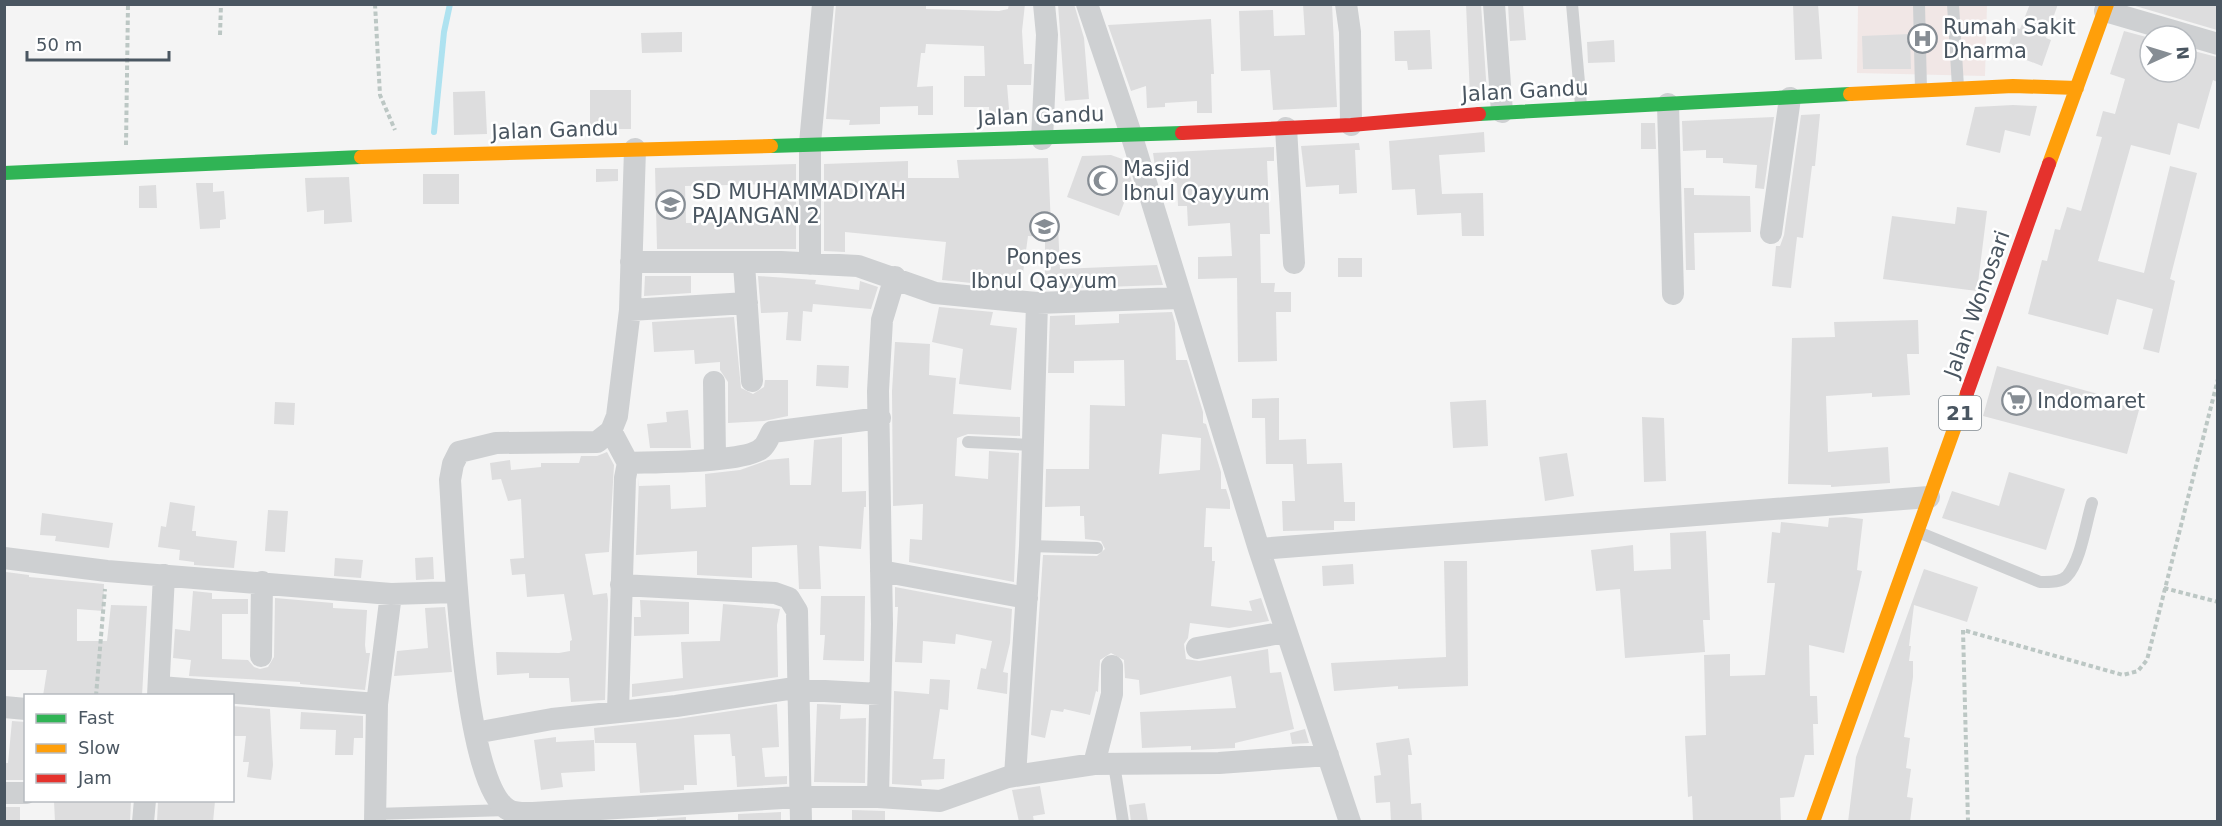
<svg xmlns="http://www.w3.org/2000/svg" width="2222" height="826" font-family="'DejaVu Sans',sans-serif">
	<rect width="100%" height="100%" fill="#f4f4f4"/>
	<!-- medical -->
	<path fill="#f1e7e6" d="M1858,5h129l-2,71 -128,-3z"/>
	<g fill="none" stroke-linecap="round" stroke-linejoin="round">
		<!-- stream -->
		<path stroke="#aee2f0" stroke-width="6" d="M434,132l10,-100 6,-28"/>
	</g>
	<!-- building -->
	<path fill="#ddddde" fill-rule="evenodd" d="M836,4h90v5l73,2 9,-2 1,-5h16l-3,27 2,33h8l-1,21h-24l3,36 -20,1 -1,-15h-25v-31h21l-1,-30 -58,-2 -1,9h-4l-4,34 16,-1v29h-15v-9l-38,1v17l-31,1 1,-5 -24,-1z
		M1058,4h16l10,34 5,61 -24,2z
		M1303,4h29l5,103 -64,3 -3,-40 -29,1 -2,-60 34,-1 1,26 31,-1z
		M1466,4h15l6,90 -17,2z
		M1508,4h15l3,36 -16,1z
		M1793,4h25l4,55 -27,1z
		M2030,4h28l-12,34 5,2 -9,26 -36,-14 9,-25 5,2z
		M2132,4h85v26l-85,-25z
		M1211,19l3,55h-3l1,39h-15v-12l-32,2v4l-18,1 -1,-22 -15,5 -23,-66z
		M1430,30l2,39 -24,1 -1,-9h-12l-1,-30z
		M2124,31l26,7v34h36v-23l31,8v25l-4,-2 -14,49 -21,-6 -8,32 -39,-10 -33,116 46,12 26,-107 27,7 -27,106 5,2 -16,72 -16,-4 10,-40 -36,-10 -9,36 -80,-21 14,-54 5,1 8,-32 5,1 7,-23 14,4 21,-74 -6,-1 7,-25 12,3 10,-35 -15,-5z
		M682,32v20l-40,1 -1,-20z
		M1910,34l1,35h-48l-1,-33z
		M1614,40l1,22 -27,1 -1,-21z
		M590,90h41v39h-41z
		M485,91l2,43 -33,1 -1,-43z
		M2013,105l24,1 -7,30 -25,-6 -5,23 -34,-8 9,-38z
		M1820,114l-5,52h-3l-9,72 -6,-1 -6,51 -19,-2 4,-40h4l4,-11 17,-120z
		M1774,117l-10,72 -9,-1 2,-23 -34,-2v-5h-17v-8l-23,1 -1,-30z
		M1641,123h14l1,26h-15z
		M1484,132l1,20 -46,3 3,39 41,-1 1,43h-22l-1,-23 -44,2 -2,-26 -23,1 -3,-49z
		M1359,143l1,7h-5l2,43 -18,1v-9l-33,2 -5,-41z
		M1274,147v14h-7l3,73h-10l1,49h14l-1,9h17v20h-15l1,49 -39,1 -1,-84 -39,1v-22l34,-1 -2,-33 -42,3 -1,-20h-9l-1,-23h-4l-1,-17 -17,1 -2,-14z
		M1111,155l14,5 7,22 -13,34 -52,-19 15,-41z
		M1048,158l3,68h7l2,43 97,-4 6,20 -118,4v-52l-17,-1 -7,52 -79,-8 4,-38 -101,-10v20l-21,-1v-87l84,-3v17h51l-2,-18z
		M796,164v85h-139l-2,-81zM774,184l1,38 -89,1 -1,-37z
		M596,169h22v12l-22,1z
		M423,174h36v30h-36z
		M349,177l3,45 -28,2v-14l-17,2 -2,-34z
		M196,183h17v9l11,-1 2,28 -6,1v8l-20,1z
		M156,185l1,23h-18v-22z
		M1684,188h10v7l56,1 1,36 -57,1 1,37h-9z
		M1957,207l30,4 -10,80 -94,-12 9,-63 63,8z
		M1338,258h24v19h-24z
		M645,276h46v17l-47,3z
		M758,276l58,4 -1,4 44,6 1,-9 18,6 -7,22 -58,-5 -1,8 -9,-1 -2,30 -15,-1 2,-28 -27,1z
		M939,307l54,5 -3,13 27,3 -6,62 -52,-6 4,-35 -31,-7z
		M1172,312l3,11 1,37h11l16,52v11l3,1 15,48v17h5l4,12v8l-24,-1 -2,39h8v14h3l-4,45 41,5 -3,-10 12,-3 8,23 -40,7 -39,-5 -2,15 -4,6 2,15 13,2 69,-12 2,24 11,-1 13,57 -59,14v5l-44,2v-4l-49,2 -2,-36 96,-4 -5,-32 -91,19 -1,-15 -14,-2 -1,-18 -13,-7 -11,7 -2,32 -2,-1 -6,24 -26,-6 -1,3 -12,-2 -6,28 -14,-3 12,-180 54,1 8,-7 -4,-8 -16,-2 -1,-23h-4v-10l-35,1 1,-38h43l1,-64 35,1 -1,-46 -50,1v12h-26l2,-57 25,-1v10l44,-2v-9zM1162,434l39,4 -1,32 -41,4z
		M734,317l7,71 12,6 11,-7 1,-7h23v36l-24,5 -36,2v-41l-8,-12v-8l-25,2 -1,-14 -40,2 -2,-30z
		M1918,320l1,34h-12l3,41 -38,2v-4l-46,3 2,56 60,-5 2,36 -59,4v-2l-43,-1 4,-146 43,-1 -1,-15z
		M895,342l35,2 -1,31 27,3 -3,36 67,3v19l-52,-2 -11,4 -2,38 33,3 1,-28 30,2 -5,129 -105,-20 1,-23 12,1 1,-36 -30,2 -1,-115z
		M817,365l32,1 -1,22 -32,-2z
		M1997,366l101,28 -1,4 42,12 -12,44 -144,-38z
		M1279,398v42l27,-1 1,25 35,-1 2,39h11v19h-21v9l-51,1 -1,-30h13l-2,-37h-27l-1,-46h-13v-19z
		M1486,400l2,46 -35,2 -3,-46z
		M275,402l20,1 -1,22 -20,-1z
		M688,410l3,38h-41l-3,-24 20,-2 -1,-10z
		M1642,417l22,1 2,63 -22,1z
		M842,437v55l24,-1v16h-2l-3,42 -42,-3 2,43h-22l-2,-44 -45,2v31l-55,-3v-24l-61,4 3,-77v8l31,-1 1,24 35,-2 -1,-33 35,-4 28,-10 21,-2 1,27h21l3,-45z
		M607,452l7,13 -5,87 -24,2 8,41 14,-2 1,7 -3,100 -34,2 -2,-24h-40v-5l-32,2 -1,-23 63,1 11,-2v-10l2,-1 -8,-46 -37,3 -2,-23 -13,1 -2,-16 14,-1 -3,-59 -13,2 -7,-22 -9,1 -2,-17 20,-3 1,10 30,-3v-4h38l2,-7h16z
		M1567,453l7,43 -29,5 -6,-44z
		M2009,472l56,17 -19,61 -104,-32 10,-27 47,15z
		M170,502l25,4 -3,25h4v5l41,5 -3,27 -40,-3v-3l-15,-2 1,-10 -22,-3 3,-21 5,1z
		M268,510l20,1 -3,41 -20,-1z
		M42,513l71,10 -4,25 -54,-7 1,-5 -16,-1z
		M1845,517l18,2 -6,51 5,1 -18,82 -35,-8 1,51h7l1,28h-5l1,31h-9l-11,42 -14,1 1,24h-88l-1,-26 -4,1 -3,-61 21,-1 -2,-80 26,-1v22l35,-1 10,-92h-8l5,-51 8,1 1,-11 47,5 1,-9z
		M1706,531l4,89h-7l2,32 -80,6 -5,-69 -24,2 -5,-41 42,-5 1,26 37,-2 -1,-36z
		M433,557l1,22 -18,1 -1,-22z
		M335,558l28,2 -2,18 -27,-2z
		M1444,561h23l1,125 -70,3v-3l-64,5 -3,-28 115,-6z
		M1353,564l1,20 -31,2 -1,-20z
		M1924,569l54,18 -11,35 -53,-17 -5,41h2l-2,15h4v16l-9,60 6,1 -4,30 5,1 -4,28 6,1 -3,24h-62l8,-65z
		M6,572l23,3v2l75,7 -1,27 -26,-2v32h30l4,-36 36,1 -5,90h-99l4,-26h-43z
		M895,587l117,22 -2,34 -7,29 5,1 -1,21 -30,-5 4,-21 5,1 6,-28 -36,-7 -1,10 -32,-3 -1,22 -27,-1 3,-55h-3z
		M193,591l19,2v6h36v15h-26v45l26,1 6,7 6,2 8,-2 6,-10 1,-59 58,5v5l34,2 -2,35 1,8h4l-5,37 -65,-6v-2l-111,-6 2,-16 -18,-2 2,-29 15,2z
		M821,596h44l-1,65 -41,-1 2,-25h-5z
		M640,600l49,2v32l-55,2v-19h7z
		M723,604l57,5 -3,16 1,52 -146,20v-13l51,-6 -2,-36 39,-1z
		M445,607l7,65 -58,4 3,-25 31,-3 -3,-40z
		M930,679l20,1 -2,30 -8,-1 -7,50h12l-1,20 -23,1 1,6 -30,-2 2,-93 35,3z
		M777,704l2,43 -17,1 3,29 22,-1v8l-50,3 -2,-31h-3l-2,-22 -36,1 3,50h-13v5l-44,3 -4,-50h-41l-1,-15 83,-9z
		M817,704l24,1 -1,14 26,-1 -1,65 -51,-1z
		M232,706l38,3 3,56 -2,15 -24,-3 2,-15h-6l3,-26h-14z
		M301,712l62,4v22h-9l-1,17h-18l1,-25 -36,-1z
		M12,721l14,1v58h-22v-17h4z
		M1305,729l4,14 -17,1 -2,-11z
		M556,737v5l38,-2 1,31 -34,2 2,14 -22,3 -7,-50z
		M1409,738l3,17h-4l3,49 10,-1 1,19h-31l-1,-20 -14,1 -2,-27 7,-1 -5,-32z
		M1040,786l5,28 -12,2 1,6h-15l-7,-32z
		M54,801h77l-1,21h-75z
		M158,801h57l-2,21h-56z
		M1145,803l3,19h-17l-2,-17z
		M4,807h16v15h-16z
		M852,810l33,1v11h-33z
		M781,812v10h-43v-8z
		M686,817v5h-29v-3z"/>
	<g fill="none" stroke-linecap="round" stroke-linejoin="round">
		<!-- path -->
		<path stroke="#bcc7c4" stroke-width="4" stroke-dasharray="4.5 3" stroke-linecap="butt" d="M375,4l5,91 15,35
			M220,35l1,-31
			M126,145l2,-141
			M2164,588l54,14
			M96,696l9,-107
			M1968,822l-5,-192 160,45 15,-4 9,-11 71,-281"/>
		<!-- lane -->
		<path stroke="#ced0d2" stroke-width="12" d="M1572,4l9,101
			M1919,4l2,86
			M1953,4l5,83
			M968,442l64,3
			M1918,532l122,50c9,0 21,1 27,-6 14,-15 19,-54 25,-73
			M1030,546l67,2
			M1114,764l9,58
			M375,814l132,-4"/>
		<!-- street -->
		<path stroke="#ced0d2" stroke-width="22" d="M1087,4l44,130 128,415 91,273
			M1346,4l4,28 1,93
			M1494,4l8,108
			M2105,11l113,33
			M1668,104l5,190
			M1286,128l8,135
			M1042,139l5,-104 -3,-31
			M635,149l-5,161 -13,106 -6,15 -14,11 -101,1 -37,9 -6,12 -3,16c4,59 12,299 57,329 7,5 18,4 26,4l266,-16h79l62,4 68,-24 86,-13 125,-1 109,-8
			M1771,233l19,-135
			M631,262h150l77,4 77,27 102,10 143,-5
			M744,264l8,117
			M810,264v-121l13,-139
			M630,310l117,-7
			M714,382l1,77
			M611,431l17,32c26,-1 118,0 134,-15 4,-3 7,-11 10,-16l108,-14
			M1259,549l670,-52
			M4,558l103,13 284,23 66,-2
			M881,571l146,27
			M621,585l154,8 14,5 8,13 4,211
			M1197,648l89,-16
			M261,656l1,-74
			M160,687l217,17
			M158,696l6,-121
			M4,707l22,2
			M618,711l7,-233 3,-15
			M475,733l77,-14 124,-13 112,-17 92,5
			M1094,764l18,-70v-28
			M1015,776l15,-230 7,-243
			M4,793h22
			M878,797l4,-173 -4,-233 4,-71 13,-43
			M143,822l2,-22
			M375,822l2,-118 14,-110"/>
		<!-- fast -->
		<path stroke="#30b455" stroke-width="14" d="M1479,114l371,-20
			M771,146l411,-13
			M4,173l357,-16"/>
		<!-- slow -->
		<path stroke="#ff9f0a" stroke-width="14" d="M1850,94l163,-8 64,2
			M361,157l410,-11
			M2049,164l58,-160
			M1813,822l154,-429"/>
		<!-- jam -->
		<path stroke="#e5322d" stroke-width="14" d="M1182,133l169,-8 128,-11
			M1967,393l82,-229"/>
	</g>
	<!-- icons -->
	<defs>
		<symbol id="hospital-ring" viewBox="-11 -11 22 22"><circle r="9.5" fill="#fff" stroke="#868d94" stroke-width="1.5"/><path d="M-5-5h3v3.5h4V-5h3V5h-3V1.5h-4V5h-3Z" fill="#868d94"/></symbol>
		<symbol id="mosque-ring" viewBox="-11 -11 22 22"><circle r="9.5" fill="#fff" stroke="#868d94" stroke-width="1.5"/><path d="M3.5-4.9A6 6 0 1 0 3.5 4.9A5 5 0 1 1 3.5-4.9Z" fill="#868d94"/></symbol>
		<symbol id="school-ring" viewBox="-11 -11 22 22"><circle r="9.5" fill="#fff" stroke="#868d94" stroke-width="1.5"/><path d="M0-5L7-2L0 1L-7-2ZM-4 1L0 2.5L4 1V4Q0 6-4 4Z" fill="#868d94"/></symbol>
		<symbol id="supermarket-ring" viewBox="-11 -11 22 22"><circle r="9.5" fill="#fff" stroke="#868d94" stroke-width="1.5"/><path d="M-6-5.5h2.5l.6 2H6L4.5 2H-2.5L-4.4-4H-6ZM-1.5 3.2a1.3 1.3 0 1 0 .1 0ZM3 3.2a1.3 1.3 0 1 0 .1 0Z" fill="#868d94"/></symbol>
	</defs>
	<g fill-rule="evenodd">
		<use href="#hospital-ring" x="1906" y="22" width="33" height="33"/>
		<use href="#mosque-ring" x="1086" y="164" width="33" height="33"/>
		<use href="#school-ring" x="654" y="188" width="33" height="33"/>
		<use href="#school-ring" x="1028" y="210" width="33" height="33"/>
		<use href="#supermarket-ring" x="2000" y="384" width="33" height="33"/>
	</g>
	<g text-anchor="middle" stroke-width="5" stroke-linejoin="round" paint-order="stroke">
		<!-- shield labels -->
		<rect fill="#fff" stroke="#808990" stroke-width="1.5" x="1939" y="396" width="42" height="34" rx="4.5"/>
		<g font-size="20" font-weight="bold" fill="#4a5661">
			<text x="1960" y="420">21</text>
		</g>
		<!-- poi labels -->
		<g font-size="21" fill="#4a5661" stroke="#fff" text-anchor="start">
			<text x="1943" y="34">Rumah Sakit<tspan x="1943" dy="24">Dharma</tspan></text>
			<text x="1123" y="176">Masjid<tspan x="1123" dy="24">Ibnul Qayyum</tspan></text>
			<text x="692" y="199">SD MUHAMMADIYAH<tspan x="692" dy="24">PAJANGAN 2</tspan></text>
			<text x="1044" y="264" text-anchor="middle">Ponpes<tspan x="1044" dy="24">Ibnul Qayyum</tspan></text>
			<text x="2037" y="408">Indomaret</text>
		</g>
		<!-- street labels -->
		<g font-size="21" fill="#4a5661" stroke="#fff">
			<text transform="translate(1525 91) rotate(-3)" y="7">Jalan Gandu</text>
			<text transform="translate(1041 116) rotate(-2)" y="7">Jalan Gandu</text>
			<text transform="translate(555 130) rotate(-2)" y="7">Jalan Gandu</text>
			<text transform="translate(1977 304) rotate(-70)" y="7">Jalan Wonosari</text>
		</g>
	</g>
	<!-- border -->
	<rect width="2222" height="826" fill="none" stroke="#4a5661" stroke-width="12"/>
	<!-- legend -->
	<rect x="24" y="694" width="210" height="108" fill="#ffffff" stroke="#b7bbc0" stroke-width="1.5"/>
	<rect x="36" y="714" width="30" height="9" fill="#30b455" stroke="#b7bbc0" stroke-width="1.5"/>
	<text x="78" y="724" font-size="18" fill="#4a5661">Fast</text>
	<rect x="36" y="744" width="30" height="9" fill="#ff9f0a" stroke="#b7bbc0" stroke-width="1.5"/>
	<text x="78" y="754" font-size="18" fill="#4a5661">Slow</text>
	<rect x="36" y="774" width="30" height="9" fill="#e5322d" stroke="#b7bbc0" stroke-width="1.5"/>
	<text x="78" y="784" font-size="18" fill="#4a5661">Jam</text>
	<!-- north arrow -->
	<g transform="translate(2168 54) rotate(86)"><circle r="28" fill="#ffffff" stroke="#b7bbc0" stroke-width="1.5"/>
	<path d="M0-4.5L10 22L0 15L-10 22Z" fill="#868d94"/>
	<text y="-9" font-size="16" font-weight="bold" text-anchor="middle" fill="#4a5661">N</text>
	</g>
	<!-- scale -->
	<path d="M27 51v9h142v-9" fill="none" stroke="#4a5661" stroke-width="3"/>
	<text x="36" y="51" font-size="18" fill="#4a5661" stroke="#ffffff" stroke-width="4.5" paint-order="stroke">50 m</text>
</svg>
